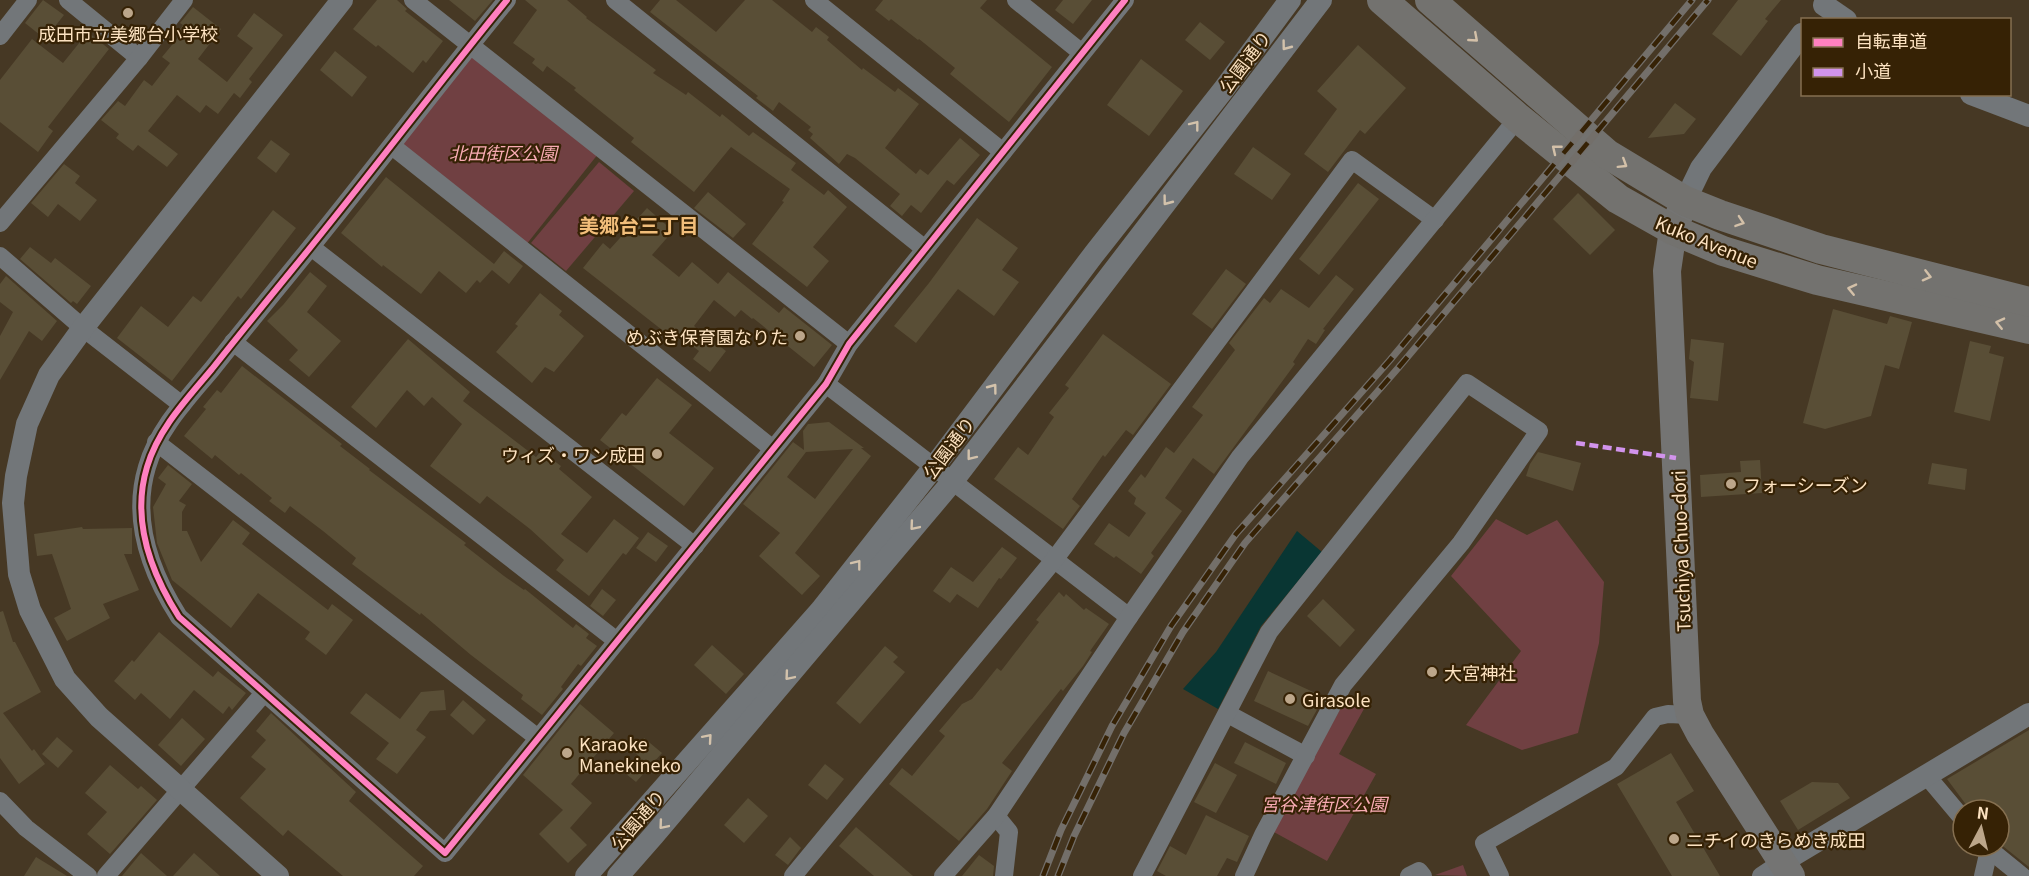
<svg xmlns="http://www.w3.org/2000/svg" width="2029" height="876" viewBox="0 0 2029 876" font-family="Georgia,'Noto Sans JP',serif">
  <rect width="100%" height="100%" fill="#463824"/>
  <g fill="#704042">
    <path d="M470 45 602 149 522 250 394 147Z"/>
    <path d="M599 162 634 191 566 271 531 243Z"/>
    <path d="M1496 519 1527 535 1557 520 1604 582 1599 643 1578 733 1522 750 1466 725 1521 651 1451 576Z"/>
    <path d="M1347 697 1365 707 1339 754 1376 774 1327 861 1272 831Z"/>
    <path d="M1463 865 1467 876 1435 875Z"/>
  </g>
  <path fill="#093633" d="M1297 531 1322 552 1261 626 1218 709 1183 689 1216 652Z"/>
  <g fill="#594e36" fill-rule="evenodd">
    <path d="M43 0 64 15 45 39 25 23Z"/>
    <path d="M377 0H397L407 9 405 11 443 41 426 63 423 60 413 73 378 45 376 47 353 29Z"/>
    <path d="M449 0H493L475 21Z"/>
    <path d="M525 0H567L587 17 586 18 656 70 653 73 686 95 688 92 720 117 722 114 749 136 753 132 796 163 791 170 824 195 828 190 847 207 813 247 829 261 807 287 752 244 784 202 782 201 790 189 731 147 694 192 631 142 634 138 574 90 576 88 547 66 543 72 532 63 535 59 513 43 537 10Z"/>
    <path d="M660 0H676L716 32 745 0H772L812 32 816 27 829 37 827 40 862 70 863 68 895 92 898 88 919 104 885 148 916 174 920 169 928 175 960 138 980 155 954 185 947 180 921 213 911 205 902 216 890 206 900 194 855 158 847 154 839 164 810 138 813 134 808 130 811 127 779 102 773 111 756 98 758 96 650 12Z"/>
    <path d="M883 0H987L980 8 1052 67 1009 122 950 74 955 68 919 39 918 40 891 19 889 21 875 10Z"/>
    <path d="M1063 0H1092L1073 24 1055 10Z"/>
    <path d="M1738 0H1781L1765 19 1768 21 1741 56 1712 34Z"/>
    <path d="M193 7 221 29 198 59 227 82 253 48 237 36 254 13 283 35 249 79 252 82 240 98 234 93 218 114 206 105 200 113 177 95 148 131 178 154 167 167 138 145 133 151 116 138 119 134 101 120 118 101 125 106 144 80 152 86 170 63 162 57 181 34 178 32 183 25 180 23Z"/>
    <path d="M1200 22 1225 42 1210 60 1185 40Z"/>
    <path d="M88 32 109 49 48 127 53 131 38 152 0 122V80L32 39 63 63Z"/>
    <path d="M1358 45 1406 88 1365 134 1360 130 1328 172 1304 154 1337 109 1317 91Z"/>
    <path d="M335 51 367 77 352 97 320 70Z"/>
    <path d="M1141 59 1183 91 1149 136 1107 105Z"/>
    <path d="M1675 103 1696 119 1684 134 1648 138Z"/>
    <path d="M271 140 290 154 276 173 257 158Z"/>
    <path d="M1253 147 1291 174 1272 200 1234 174Z"/>
    <path d="M64 164 80 176 75 183 97 200 80 221 58 204 48 217 31 203Z"/>
    <path d="M386 177 494 264 504 251 523 266 509 284 492 270 480 283 477 280 466 293 439 271 421 294 383 265 382 267 341 233Z"/>
    <path d="M1358 183 1379 199 1319 275 1299 259Z"/>
    <path d="M708 192 746 224 733 238 694 208Z"/>
    <path d="M1578 193 1615 230 1590 255 1553 219Z"/>
    <path d="M647 208 673 231 652 255 679 277 692 262 718 284 728 272 779 313 784 307 832 345 814 367 753 318 752 319 741 310 735 317 714 300 694 326 726 351 710 372 693 359 699 351 675 333 671 337 583 268 603 243 610 249Z"/>
    <path d="M273 210 296 228 241 299 238 296 172 381 117 338 141 306 168 327 193 296 201 302Z"/>
    <path d="M977 218 1018 248 1002 270 1019 282 994 316 958 289 916 343 894 326 929 283Z"/>
    <path d="M30 247 51 263 55 258 91 286 77 304 73 301 71 303 20 259Z"/>
    <path d="M1226 269 1246 284 1212 329 1192 314Z"/>
    <path d="M310 272 327 286 307 312 341 341 309 377 289 360 298 350 267 321 283 305Z"/>
    <path d="M1336 275 1354 289 1323 329 1325 330 1316 344 1308 339 1293 362 1295 364 1214 474 1193 458 1165 498 1182 511 1151 553 1154 556 1141 574 1116 556 1114 558 1094 544 1109 523 1129 537 1146 513 1134 504 1136 498 1128 491 1141 474 1145 478 1166 447 1174 453 1203 415 1192 407 1235 350 1229 343 1264 298 1270 303 1281 289 1309 308Z"/>
    <path d="M6 276 57 321 42 341 29 331 0 380V336L13 312 0 302V284Z"/>
    <path d="M540 293 562 311 559 315 584 336 554 372 545 367 532 383 496 352 518 326 515 324Z"/>
    <path d="M1833 309 1887 324 1890 316 1912 322 1899 369 1885 365 1871 416 1825 429 1803 423Z"/>
    <path d="M1103 334 1171 384 1133 435 1126 430 1105 457 1103 455 1072 499 1080 506 1063 529 994 479 1018 447 1028 455 1054 417 1049 413 1069 388 1065 385Z"/>
    <path d="M408 339 470 392 463 401 536 457 541 451 561 466 559 469 592 497 561 534 587 553 614 519 639 538 626 555 623 553 589 596 556 570 564 560 530 529 487 496 480 504 430 466 462 424 432 397 424 406 407 390 376 428 351 407Z"/>
    <path d="M1691 339 1724 343 1718 401 1690 398 1694 362 1689 359Z"/>
    <path d="M1970 341 1991 346 1989 353 2004 357 1990 421 1954 412Z"/>
    <path d="M242 366 342 444 340 446 370 469 369 470 466 543 464 545 504 576 524 590 525 589 573 628 576 624 589 634 586 638 597 646 581 666 578 664 561 687 563 689 542 715 521 699 523 695 471 655 421 613 420 615 352 564 356 558 323 531 290 506 285 513 269 501 272 498 241 473 239 475 215 455 212 459 184 436 206 409 203 407 217 390 221 393Z"/>
    <path d="M657 378 692 405 669 433 714 468 684 506 600 440 622 413 626 416Z"/>
    <path d="M829 422 864 448H861L871 456 795 553 820 576 802 595 759 556 780 533 743 504 793 442 804 450 803 431 808 424ZM853 449 815 499 787 477 806 452Z"/>
    <path d="M1538 452 1581 463 1573 491 1526 476 1530 464Z"/>
    <path d="M1760 460 1762 493 1701 497 1700 475 1741 472 1740 461Z"/>
    <path d="M1932 463 1967 469 1965 490 1928 484Z"/>
    <path d="M168 465 192 484 179 501 186 505 182 512V531H187L201 562 233 520 250 533 242 544 328 610 332 604 353 620 326 655 305 639 310 632 258 593 231 628 172 580 157 543 153 507 166 484 158 478Z"/>
    <path d="M82 527 83 529 132 528V554H124L139 590 103 604 110 618 67 641 54 618 71 609 52 554 37 556 34 534Z"/>
    <path d="M648 532 668 546 656 562 636 548Z"/>
    <path d="M1002 547 1017 558 1001 579 999 578 978 608 957 594 950 603 933 591 951 567 973 582Z"/>
    <path d="M602 589 616 600 603 616 590 606Z"/>
    <path d="M1059 592 1064 597 1066 594 1084 610 1086 608 1109 624 1090 651 1092 652 1083 666 1063 691 1061 689 1002 763 1012 771 987 809 959 841 889 784 902 768 912 776 945 736 939 731 962 704 972 699 997 668 1001 671 1039 622 1036 620Z"/>
    <path d="M1323 599 1355 630 1340 647 1307 616Z"/>
    <path d="M3 611 13 642H15L41 692 3 713 32 751 34 749 45 764 19 784 0 758V612Z"/>
    <path d="M159 632 213 677 218 671 246 693 232 710 229 706 223 714 194 690 170 719 141 693 135 700 114 681 132 660 134 662Z"/>
    <path d="M712 645 744 674 726 694 694 665Z"/>
    <path d="M885 646 898 657 893 662 905 672 860 724 836 703Z"/>
    <path d="M1268 671 1324 697 1308 726 1254 701Z"/>
    <path d="M444 690 446 710 430 711 416 730 426 737 397 774 376 759 389 743 350 713 366 693 400 719 421 692Z"/>
    <path d="M463 700 486 720 473 735 450 715Z"/>
    <path d="M580 704 614 733 571 784 592 803 570 828 587 845 568 863 539 834 563 810 523 775Z"/>
    <path d="M271 713 356 792 349 801 423 866 414 876H343L288 830 283 836 240 798 266 769 251 757 266 740 256 731Z"/>
    <path d="M182 718 205 739 181 766 158 745Z"/>
    <path d="M2029 730V867L1999 843V810H1970L1947 779Z"/>
    <path d="M57 737 73 751 58 768 42 754Z"/>
    <path d="M644 738 662 753 636 782 625 773 640 757 633 751Z"/>
    <path d="M1245 742 1286 763 1276 784 1234 763Z"/>
    <path d="M1671 753 1694 791 1676 802 1720 876H1672L1617 784Z"/>
    <path d="M1215 763 1237 775 1216 813 1194 802Z"/>
    <path d="M825 764 844 779 827 800 808 785Z"/>
    <path d="M110 765 138 789 141 786 157 800 110 854 87 834 107 812 85 793Z"/>
    <path d="M1812 782 1838 783 1850 798 1798 830 1780 801Z"/>
    <path d="M748 798 768 816 744 843 724 825Z"/>
    <path d="M1206 815 1249 836 1237 862 1227 858 1217 876H1166L1157 871 1170 846 1186 855Z"/>
    <path d="M856 827 913 876H874L839 846Z"/>
    <path d="M790 837 801 848 788 865 775 855Z"/>
    <path d="M141 853 167 876H122Z"/>
    <path d="M194 853 220 876H173Z"/>
    <path d="M979 855 994 866 993 876H962Z"/>
    <path d="M36 857 67 876H24Z"/>
  </g>
  <g fill="none" stroke-linecap="round" stroke-linejoin="round">
    <g stroke="#727679" stroke-width="18">
      <path d="M68 0 139 58"/>
      <path d="M413 0 849 344"/>
      <path d="M507 0C434 89 365 181 292 270 265 303 238 336 212 369 187 399 158 429 147 467 131 520 151 573 179 617L445 853 826 384 849 344 1125 0"/>
      <path d="M615 0 925 249"/>
      <path d="M814 0 1003 152"/>
      <path d="M1016 0 1082 53"/>
      <path d="M0 36 28 0"/>
      <path d="M392 146 773 449"/>
      <path d="M0 223 139 58 184 0"/>
      <path d="M311 247 695 546"/>
      <path d="M0 256 83 328 182 405"/>
      <path d="M233 342 617 641"/>
      <path d="M826 384 1129 617"/>
      <path d="M156 442 538 738"/>
      <path d="M1228 714 1306 756"/>
      <path d="M1926 775 1963 819"/>
      <path d="M0 801 26 828 88 876"/>
      <path d="M996 816 1009 832 1004 876"/>
      <path d="M1985 846 2022 876"/>
      <path d="M106 876 264 693"/>
      <path d="M793 876 1054 560 1352 160 1435 220"/>
      <path d="M943 876 996 816 1129 617 1240 457 1518 118"/>
      <path d="M1142 876 1269 632 1467 383 1539 431 1461 543 1343 685 1263 835 1244 876"/>
      <path d="M1409 876 1419 871 1423 876"/>
      <path d="M1500 876 1484 843 1616 767 1655 717 1668 714 1690 715"/>
      <path d="M1761 876 1782 862"/>
      <path d="M1983 876 1989 850"/>
    </g>
    <g stroke="#727679" stroke-width="22">
      <path d="M1824 5 1846 20"/>
      <path d="M1971 94 2029 116"/>
      <path d="M1685 201 1701 168 1802 34"/>
      <path d="M1782 862 2029 714"/>
      <path d="M278 876 99 717 65 679 30 610 19 574 13 503 16 476 27 424 49 375 83 328 342 0"/>
      <path d="M586 876 821 610 933 468 1094 254 1224 89 1290 0"/>
      <path d="M618 876 654 835 952 482 1321 0"/>
    </g>
    <path stroke="#747473" stroke-width="28" d="M1682 208 1673 230 1667 271 1687 701 1690 715 1700 734 1791 876"/>
    <g stroke="#73726f" stroke-width="30">
      <path d="M1382 0 1518 118 1618 199 1673 230 1723 251 1817 280 2029 329"/>
      <path d="M1430 0 1607 154 1685 201 1720 215 1821 249 2029 302"/>
    </g>
    <g stroke="#736f6a" stroke-width="7">
      <g id="rail">
        <path d="M1043 876 1061 830 1112 726 1171 626 1236 534 1390 360 1692 0"/>
        <path d="M1058 876 1074 836 1124 733 1183 632 1245 543 1399 367 1708 0"/>
      </g>
    </g>
    <use href="#rail" stroke="#362205" stroke-width="4.5" stroke-dasharray="14" stroke-linecap="butt"/>
    <path stroke="#d193ec" stroke-width="4.5" stroke-dasharray="9 4.5" stroke-linecap="butt" d="M1576 443 1676 458"/>
    <g stroke="#362205" stroke-width="10">
      <path id="cycleway" d="M507 0C434 89 365 181 292 270 265 303 238 336 212 369 187 399 158 429 147 467 131 520 151 573 179 617L445 853 826 384 849 344 1125 0"/>
    </g>
    <use href="#cycleway" stroke="#ff80c0" stroke-width="6"/>
  </g>
  <defs><path id="oneway-chevron" d="M-2-3.5L2.5 0L-2 3.5" fill="none" stroke-width="1.6" stroke-linecap="round" stroke-linejoin="round" transform="scale(1.5)"/></defs>
  <g stroke="#d3c0a8">
    <use href="#oneway-chevron" transform="translate(1474 38) rotate(41)"/>
    <use href="#oneway-chevron" transform="translate(1556 149) rotate(-141)"/>
    <use href="#oneway-chevron" transform="translate(1623 164) rotate(32)"/>
    <use href="#oneway-chevron" transform="translate(1740 222) rotate(19)"/>
    <use href="#oneway-chevron" transform="translate(1927 276) rotate(14)"/>
    <use href="#oneway-chevron" transform="translate(1852 289) rotate(-167)"/>
    <use href="#oneway-chevron" transform="translate(2000 323) rotate(-167)"/>
  </g>
  <g stroke="#d3c2ab">
    <use href="#oneway-chevron" transform="translate(1286 46) rotate(127)"/>
    <use href="#oneway-chevron" transform="translate(1195 125) rotate(-52)"/>
    <use href="#oneway-chevron" transform="translate(1167 201) rotate(127)"/>
    <use href="#oneway-chevron" transform="translate(993 388) rotate(-53)"/>
    <use href="#oneway-chevron" transform="translate(971 456) rotate(128)"/>
    <use href="#oneway-chevron" transform="translate(914 526) rotate(130)"/>
    <use href="#oneway-chevron" transform="translate(857 564) rotate(-52)"/>
    <use href="#oneway-chevron" transform="translate(789 676) rotate(130)"/>
    <use href="#oneway-chevron" transform="translate(708 738) rotate(-49)"/>
    <use href="#oneway-chevron" transform="translate(663 825) rotate(130)"/>
  </g>
  <g fill="#bca68a" stroke="#362205" stroke-width="2">
    <circle cx="128" cy="13" r="6"/>
    <circle cx="800" cy="336" r="6"/>
    <circle cx="657" cy="454" r="6"/>
    <circle cx="1731" cy="484" r="6"/>
    <circle cx="1432" cy="672" r="6"/>
    <circle cx="1290" cy="699" r="6"/>
    <circle cx="567" cy="753" r="6"/>
    <circle cx="1674" cy="839" r="6"/>
  </g>
  <g text-anchor="middle" dominant-baseline="central" stroke-width="4.5" stroke-linejoin="round" paint-order="stroke">
    <g font-size="18" fill="#fce2c1" stroke="#362205" text-anchor="start">
      <text x="128" y="33" text-anchor="middle">成田市立美郷台小学校</text>
      <text x="788" y="336" text-anchor="end">めぶき保育園なりた</text>
      <text x="645" y="454" text-anchor="end">ウィズ・ワン成田</text>
      <text x="1743" y="484">フォーシーズン</text>
      <text x="1444" y="672">大宮神社</text>
      <text x="1302" y="699">Girasole</text>
      <text x="579" y="743">Karaoke<tspan x="579" dy="21">Manekineko</tspan></text>
      <text x="1686" y="839">ニチイのきらめき成田</text>
    </g>
    <g font-size="18" fill="#fce2c1" stroke="#362205">
      <text transform="translate(1244 61) rotate(-53)">公園通り</text>
      <text transform="translate(1707 241) rotate(22)">Kuko Avenue</text>
      <text transform="translate(948 447) rotate(-53)">公園通り</text>
      <text transform="translate(1680 551) rotate(-92)">Tsuchiya Chuo-dori</text>
      <text transform="translate(637 819) rotate(-49)">公園通り</text>
    </g>
    <g font-size="18" font-style="italic" fill="#f9acb4" stroke="#362205">
      <text x="503" y="152">北田街区公園</text>
      <text x="1324" y="803">宮谷津街区公園</text>
    </g>
    <g font-size="20" font-weight="bold" fill="#f2be7a" stroke="#362205">
      <text x="639" y="224">美郷台三丁目</text>
    </g>
  </g>
  <rect x="1801" y="18" width="210" height="78" fill="#362205" stroke="#856f50" stroke-width="1.5"/>
  <rect x="1813" y="38" width="30" height="9" fill="#ff80c0" stroke="#856f50" stroke-width="1.5"/>
  <text x="1855" y="48" font-size="18" fill="#fce2c1">自転車道</text>
  <rect x="1813" y="68" width="30" height="9" fill="#d193ec" stroke="#856f50" stroke-width="1.5"/>
  <text x="1855" y="78" font-size="18" fill="#fce2c1">小道</text>
  <g transform="translate(1981 828) rotate(7)"><circle r="28" fill="#362205" stroke="#856f50" stroke-width="1.5"/>
  <path d="M0-4.5L10 22L0 15L-10 22Z" fill="#bca68a"/>
  <text y="-9" font-size="16" font-weight="bold" text-anchor="middle" fill="#fce2c1">N</text>
  </g>
</svg>
